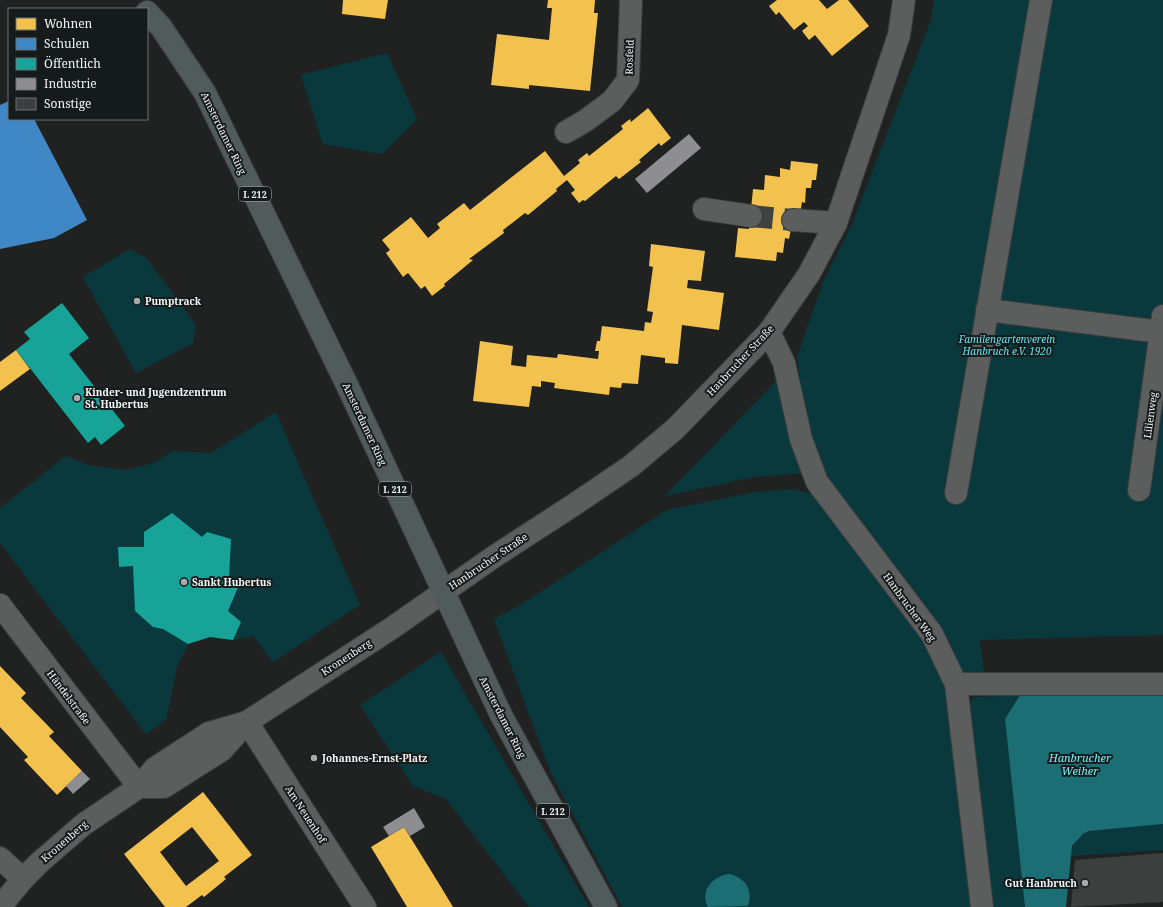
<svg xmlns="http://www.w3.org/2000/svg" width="1163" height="907" viewBox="0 0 1163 907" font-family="'Noto Serif',serif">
  <rect width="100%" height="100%" fill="#202222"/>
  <g fill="#0a393d">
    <path d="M934 0H1163V635L980 640 985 682H961L821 478 808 438 797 357 823 282 852 224 931 20Z"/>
    <path d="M387 53 417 119 382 154 323 144 301 75Z"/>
    <path d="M130 249 146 258 196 325 193 343 136 373 83 277Z"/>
    <path d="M778 379 804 473 754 477 665 496Z"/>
    <path d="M276 412 360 605 273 662 253 636 233 640 210 637 188 644 177 667 166 720 146 734 0 543V508L66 456 88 465 125 470 154 463 172 451 211 453Z"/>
    <path d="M793 489 813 494 923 638 950 688 978 907H622L550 771 494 619 520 605 667 510 755 492Z"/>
    <path d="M441 652 589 907H529L446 799 413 786 360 705Z"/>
    <path d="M1163 690V695H1020L1005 719 1025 907H986L965 709 975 697Z"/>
    <path d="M1163 824V850L1071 856C1072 843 1078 836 1089 831Z"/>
  </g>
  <g fill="#1b6e74">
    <path d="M1020 695H1163V824L1089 831 1083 834 1072 846 1066 907H1025L1005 719Z"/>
    <path d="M729 874C746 878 753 890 748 906L708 907C699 891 713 876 729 874Z"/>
  </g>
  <g fill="#f2c14e" fill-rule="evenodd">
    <path d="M343 0H388L385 19 342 14Z"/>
    <path d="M548 0H595L594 13H598L590 91 529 85V89L491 85 497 34 549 40 552 8H547Z"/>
    <path d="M777 0H819L827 9 839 0H848L869 26 832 56 815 35 809 40 802 31 808 26 804 22 794 30 779 12 776 15 769 6Z"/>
    <path d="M648 108 671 138 661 146 659 143 639 160 641 162 623 176 619 179 616 176 585 201 583 200 579 203 571 193 575 190 567 180 556 189 557 191 528 215 525 213 503 230 504 233 469 259 473 260 444 284 445 286 432 296 425 286 421 289 408 273 403 277 386 253 390 250 382 240 411 217 428 238 440 228 437 224 464 203 470 210 545 151 564 176 580 163 578 160 587 153 589 156 623 129 621 126 630 119 631 122Z"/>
    <path d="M791 161 818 164 816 180H812L811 188H806L805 203 802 202 800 214 791 229 789 239 785 238 783 253 777 252 776 261 735 257 738 228 749 229 753 189 764 190 765 175 780 177V168L790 170Z"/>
    <path d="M651 244 705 251 701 281 688 280 687 288 724 293 719 330 682 325 678 364 665 363V358L641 355 638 384 622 383 621 388 610 387 609 395 554 388 555 383 541 381V387L532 386 529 407 473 401 480 341 513 346 511 365 526 367 527 355 557 358 558 354 598 359 599 351H595L597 341H600L602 326 644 331 645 322 651 323 653 312 647 311 653 267 649 266Z"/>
    <path d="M16 350 30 369 0 391V362Z"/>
    <path d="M0 666 26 693 21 698 54 732 49 736 82 771 57 795 24 760 28 757 0 727Z"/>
    <path d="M203 792 252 855 224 877 226 879 204 897 202 895 186 907H165L124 854ZM192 827 219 861 186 886 160 852Z"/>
    <path d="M404 827 441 887 453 907H407L371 847Z"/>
  </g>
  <path fill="#3f88c5" d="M9 101V119H34L87 220 54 238 0 249V105Z"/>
  <g fill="#17a398">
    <path d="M62 303 89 338 69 354 125 426 101 445 95 437 88 443 16 350 30 339 24 332Z"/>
    <path d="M172 513 202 537 207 532 231 539 229 578 239 585 228 611 241 622 233 640 210 637 188 644 163 629 153 627 135 611 133 566 119 567 118 547H144V532Z"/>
  </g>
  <g fill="#8d8d92">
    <path d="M689 134 701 148 647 193 635 179Z"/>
    <path d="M82 771 90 779 73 794 66 786Z"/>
    <path d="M414 808 425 827 410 836 404 827 389 836 383 827Z"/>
  </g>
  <path fill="#3d3e3e" d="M1163 853V902L1071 907 1075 860Z"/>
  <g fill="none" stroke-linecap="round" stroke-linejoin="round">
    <path stroke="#404242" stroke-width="22" stroke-dasharray="22 11" stroke-linecap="butt" d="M751 216 793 220"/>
    <g stroke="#3c3d3e" stroke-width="24">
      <g id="minor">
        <path d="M566 132 585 121 612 101 628 80 631 0"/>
        <path d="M704 209 751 216"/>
        <path d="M793 220 836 223"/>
        <path d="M987 310 1161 332"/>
        <path d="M769 332 784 363 801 439 817 482 932 634 956 684 982 907"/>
        <path d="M1139 490 1163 316"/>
        <path d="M956 493 1041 0"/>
        <path d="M0 605 139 787"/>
        <path d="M956 684H1163"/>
        <path d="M247 722 365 907"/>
        <path d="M139 787H164L222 750 247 722 389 630 495 556 575 504 631 466 675 429 769 332 809 274 836 223 899 35 904 0"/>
        <path d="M0 858 23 879"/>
        <path d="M0 907 23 879 40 862 84 824 139 787 155 768 209 733 247 722"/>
      </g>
    </g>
    <g stroke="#3c3d3e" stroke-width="24">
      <path id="major" d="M147 12 161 27 205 93 347 385 501 715 606 907"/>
    </g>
    <use href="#minor" stroke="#5c5d5d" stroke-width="22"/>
    <use href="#major" stroke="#525b5c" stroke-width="22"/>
  </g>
  <g fill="#a8abab" stroke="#151a1a" stroke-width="1.5">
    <circle cx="137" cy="301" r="4"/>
    <circle cx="77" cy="398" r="4"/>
    <circle cx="184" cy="582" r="4"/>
    <circle cx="314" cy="758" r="4"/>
    <circle cx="1085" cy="883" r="4"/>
  </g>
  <g text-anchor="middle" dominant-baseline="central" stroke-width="4" stroke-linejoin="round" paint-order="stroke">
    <g fill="#151a1a" stroke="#b0b3b3" stroke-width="1">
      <rect x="239" y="187" width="32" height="14" rx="3"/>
      <rect x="379" y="482" width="32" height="14" rx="3"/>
      <rect x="537" y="804" width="32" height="14" rx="3"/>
    </g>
    <g font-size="9" font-weight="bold" fill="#f2f5f5">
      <text x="255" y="194">L 212</text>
      <text x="395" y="489">L 212</text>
      <text x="553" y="811">L 212</text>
    </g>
    <g font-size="10" fill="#f2f5f5" stroke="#151a1a">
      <text transform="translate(629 57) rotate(-88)">Rosfeld</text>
      <text transform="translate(224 133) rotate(64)">Amsterdamer Ring</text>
      <text transform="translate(740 360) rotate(-47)">Hanbrucher Straße</text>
      <text transform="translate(1150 415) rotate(-82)">Lilienweg</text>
      <text transform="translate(365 424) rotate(65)">Amsterdamer Ring</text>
      <text transform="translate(488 561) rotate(-34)">Hanbrucher Straße</text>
      <text transform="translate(910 607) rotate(54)">Hanbrucher Weg</text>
      <text transform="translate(346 657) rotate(-33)">Kronenberg</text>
      <text transform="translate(69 697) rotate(53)">Händelstraße</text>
      <text transform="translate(503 717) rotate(63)">Amsterdamer Ring</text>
      <text transform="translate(306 814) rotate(57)">Am Neuenhof</text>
      <text transform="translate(64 841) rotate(-41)">Kronenberg</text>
    </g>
    <g font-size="10" font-weight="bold" fill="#f2f5f5" stroke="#151a1a" text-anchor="start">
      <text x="145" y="301">Pumptrack</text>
      <text x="85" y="392">Kinder- und Jugendzentrum<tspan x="85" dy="12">St. Hubertus</tspan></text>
      <text x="192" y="582">Sankt Hubertus</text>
      <text x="322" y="758">Johannes-Ernst-Platz</text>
      <text x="1077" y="883" text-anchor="end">Gut Hanbruch</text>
    </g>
    <g font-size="10" font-style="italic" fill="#66e1ec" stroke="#151a1a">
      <text x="1007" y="339">Familengartenverein<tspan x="1007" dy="12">Hanbruch e.V. 1920</tspan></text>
    </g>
    <g font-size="11" font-style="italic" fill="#77f1fc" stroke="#151a1a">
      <text x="1080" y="757">Hanbrucher<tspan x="1080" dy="13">Weiher</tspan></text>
    </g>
  </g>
  <rect x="8" y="8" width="140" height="112" fill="#151a1a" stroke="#6d7272"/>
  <rect x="16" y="18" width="20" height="12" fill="#f2c14e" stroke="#6d7272"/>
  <text x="44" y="28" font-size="12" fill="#f2f5f5">Wohnen</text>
  <rect x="16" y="38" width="20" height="12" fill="#3f88c5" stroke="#6d7272"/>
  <text x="44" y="48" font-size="12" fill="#f2f5f5">Schulen</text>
  <rect x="16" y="58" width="20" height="12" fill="#17a398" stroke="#6d7272"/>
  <text x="44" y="68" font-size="12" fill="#f2f5f5">Öffentlich</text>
  <rect x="16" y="78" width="20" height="12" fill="#8d8d92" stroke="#6d7272"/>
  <text x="44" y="88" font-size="12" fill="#f2f5f5">Industrie</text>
  <rect x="16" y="98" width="20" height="12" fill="#3d3e3e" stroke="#6d7272"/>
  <text x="44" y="108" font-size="12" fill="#f2f5f5">Sonstige</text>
</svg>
